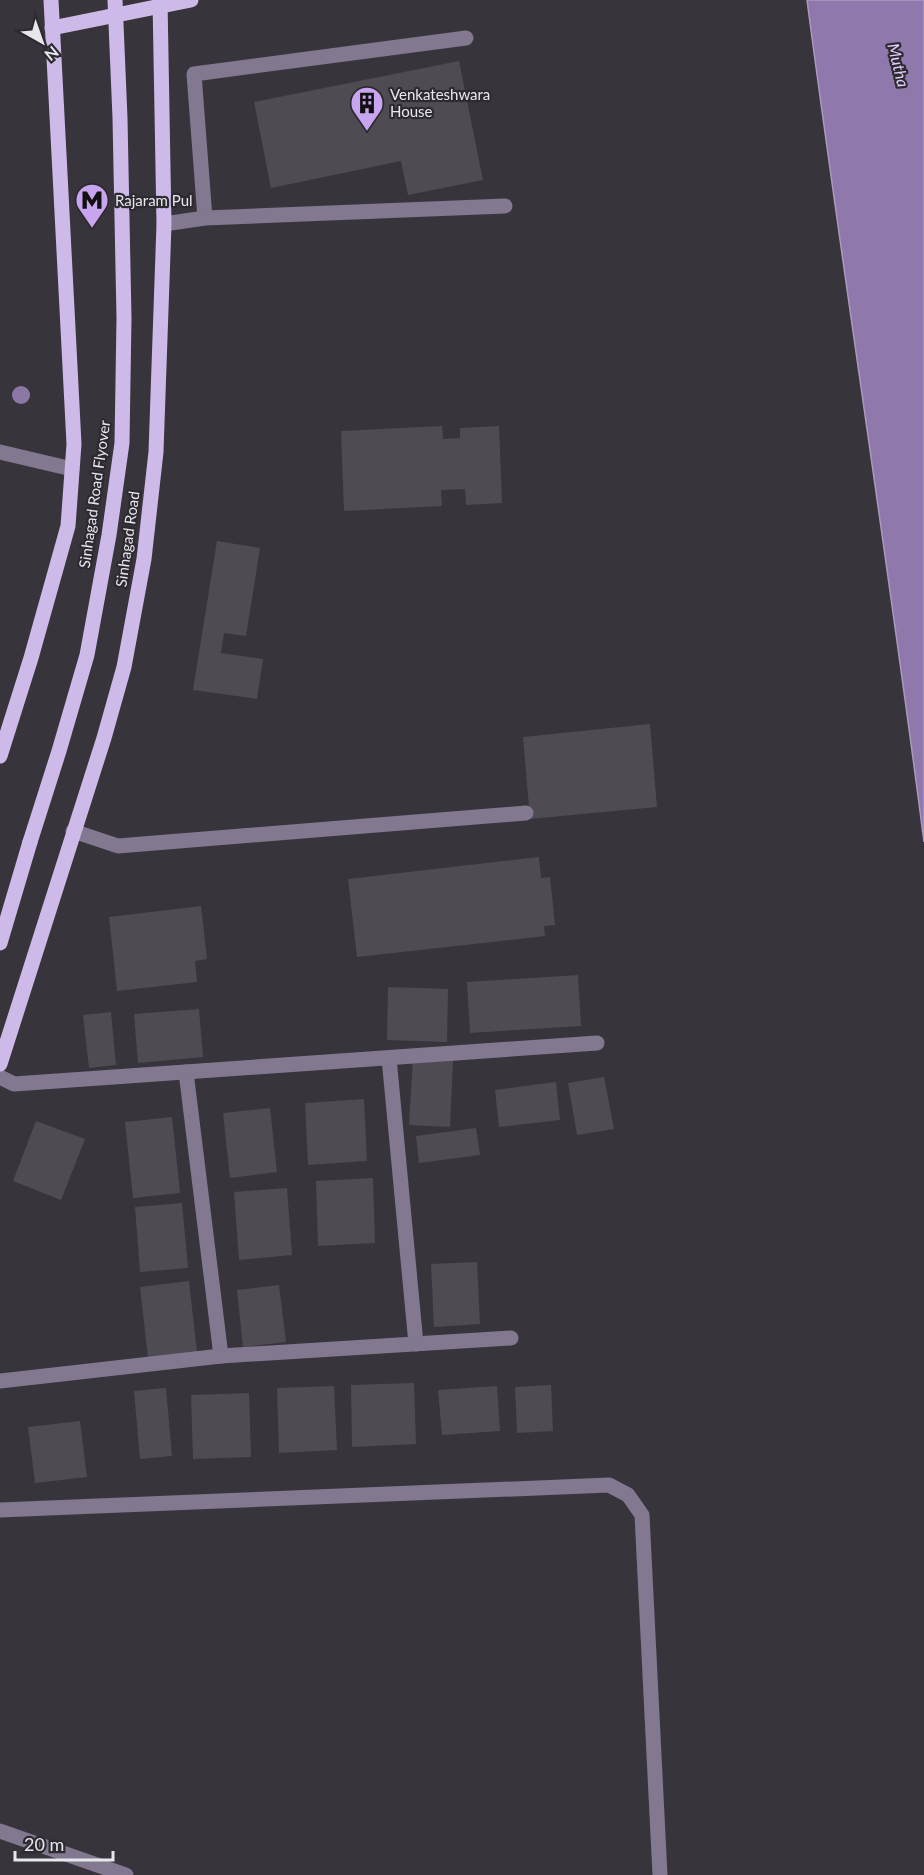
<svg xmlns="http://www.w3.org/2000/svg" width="924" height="1875" viewBox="0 0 924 1875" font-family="Lato,sans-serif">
  <rect width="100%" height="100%" fill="#37343c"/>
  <path fill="#8f78ab" stroke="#aa99be" stroke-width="1.5" d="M807 0H924V842C888 561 844 281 807 0Z"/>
  <g fill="#4e4b53">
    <path d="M459 61 483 180 408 195 401 161 271 188 254 102Z"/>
    <path d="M442 426 443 439 460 438V428L499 426 502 503 466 505 465 489 441 490 442 506 344 511 341 431Z"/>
    <path d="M217 541 260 548 246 636 224 633 221 653 263 659 257 699 193 690Z"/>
    <path d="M650 724 657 807 530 819 523 737Z"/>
    <path d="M539 857 541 878 550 877 555 925 544 926 545 936 357 957 348 879Z"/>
    <path d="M201 906 207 959 195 961 197 982 117 991 109 917Z"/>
    <path d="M578 975 581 1026 470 1033 467 982Z"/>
    <path d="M388 987 448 989 447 1042 387 1040Z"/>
    <path d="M199 1009 203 1057 138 1063 134 1014Z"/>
    <path d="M111 1012 116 1065 89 1068 83 1015Z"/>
    <path d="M413 1058 453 1060 450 1127 409 1125Z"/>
    <path d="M604 1077 614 1129 577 1135 568 1083Z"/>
    <path d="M556 1082 560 1120 499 1127 495 1090Z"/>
    <path d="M364 1099 367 1161 308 1165 305 1103Z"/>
    <path d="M270 1108 277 1172 230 1178 223 1113Z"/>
    <path d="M172 1117 180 1193 133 1198 125 1122Z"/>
    <path d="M36 1121 85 1139 61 1200 13 1181Z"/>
    <path d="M476 1128 480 1155 419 1163 416 1136Z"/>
    <path d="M373 1178 375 1243 318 1246 316 1181Z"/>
    <path d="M287 1188 292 1255 239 1260 234 1192Z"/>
    <path d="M182 1203 188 1268 140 1272 135 1207Z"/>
    <path d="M477 1262 480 1324 434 1327 431 1264Z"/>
    <path d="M189 1281 197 1352 148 1358 140 1287Z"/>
    <path d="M279 1285 286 1342 243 1347 237 1290Z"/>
    <path d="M414 1383 416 1444 352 1447 351 1385Z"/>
    <path d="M551 1385 553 1431 517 1433 515 1387Z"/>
    <path d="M334 1386 337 1450 279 1453 277 1388Z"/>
    <path d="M497 1386 500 1431 442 1435 438 1390Z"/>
    <path d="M166 1388 172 1456 140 1459 134 1391Z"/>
    <path d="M249 1393 251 1457 193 1459 191 1395Z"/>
    <path d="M80 1421 87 1477 35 1483 28 1427Z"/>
  </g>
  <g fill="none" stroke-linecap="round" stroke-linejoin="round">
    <g stroke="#82788f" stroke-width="15">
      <path d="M205 218 194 74 466 38"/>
      <path d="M164 224 205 218 505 206"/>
      <path d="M0 452 72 469"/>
      <path d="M73 831 118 846 526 813"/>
      <path d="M389 1058 416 1344"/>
      <path d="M186 1072 221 1356"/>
      <path d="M0 1077 14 1084 597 1043"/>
      <path d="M0 1381 221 1356 511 1338"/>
      <path d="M0 1510 609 1485 628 1495 642 1515 660 1875"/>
      <path d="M0 1831 126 1875"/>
    </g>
    <g stroke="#cebae8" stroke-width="15">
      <path d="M52 28 191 0"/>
      <path d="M0 756 31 658 68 526 74 444 51 0"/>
      <path d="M0 943 30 842"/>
      <path d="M0 1064 104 738 124 667 144 559 156 452 164 224 160 0"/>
    </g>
    <path stroke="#cebae8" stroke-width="15" d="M30 842 59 751 87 655 109 535 122 443 124 318 120 118 115 0"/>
  </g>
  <circle fill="#8c78a5" cx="21" cy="395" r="9"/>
  <defs>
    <g id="building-pin" transform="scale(1.725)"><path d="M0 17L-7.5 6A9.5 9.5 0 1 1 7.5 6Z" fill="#c7a6ef" stroke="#2d2a31"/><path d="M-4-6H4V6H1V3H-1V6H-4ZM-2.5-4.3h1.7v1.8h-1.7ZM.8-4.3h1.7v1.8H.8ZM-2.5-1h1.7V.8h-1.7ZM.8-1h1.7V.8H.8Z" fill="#111"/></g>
    <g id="metro-pin" transform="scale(1.725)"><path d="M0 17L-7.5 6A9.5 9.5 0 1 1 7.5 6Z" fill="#c7a6ef" stroke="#2d2a31"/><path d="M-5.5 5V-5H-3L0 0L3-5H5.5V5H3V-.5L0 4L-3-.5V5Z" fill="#111"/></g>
  </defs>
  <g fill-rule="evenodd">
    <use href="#building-pin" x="367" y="103"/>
    <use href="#metro-pin" x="92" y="200"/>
  </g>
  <g text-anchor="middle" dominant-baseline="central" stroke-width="4.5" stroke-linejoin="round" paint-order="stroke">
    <g font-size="15" fill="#e8e7eb" stroke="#2d2a31" text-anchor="start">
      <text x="390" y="94">Venkateshwara<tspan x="390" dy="17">House</tspan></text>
      <text x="115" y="200">Rajaram Pul</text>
    </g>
    <g font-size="15" fill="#e8e7eb" stroke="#2d2a31">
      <text transform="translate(94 494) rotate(-82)">Sinhagad Road Flyover</text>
      <text transform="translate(127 539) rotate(-82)">Sinhagad Road</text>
    </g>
    <g font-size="16" font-style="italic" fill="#e4d0fe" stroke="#2d2a31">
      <text transform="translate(899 65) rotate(76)">Mutha</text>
    </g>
  </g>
  <g transform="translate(42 42) rotate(140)" stroke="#2d2a31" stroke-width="4.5" paint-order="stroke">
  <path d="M0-4.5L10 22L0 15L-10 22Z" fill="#e8e7eb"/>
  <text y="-9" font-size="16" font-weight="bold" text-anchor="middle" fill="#e8e7eb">N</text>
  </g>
  <path d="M15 1851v9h98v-9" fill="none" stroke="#e8e7eb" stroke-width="3"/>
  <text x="24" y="1851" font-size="18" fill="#e8e7eb" stroke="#2d2a31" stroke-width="4.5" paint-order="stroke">20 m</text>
</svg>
